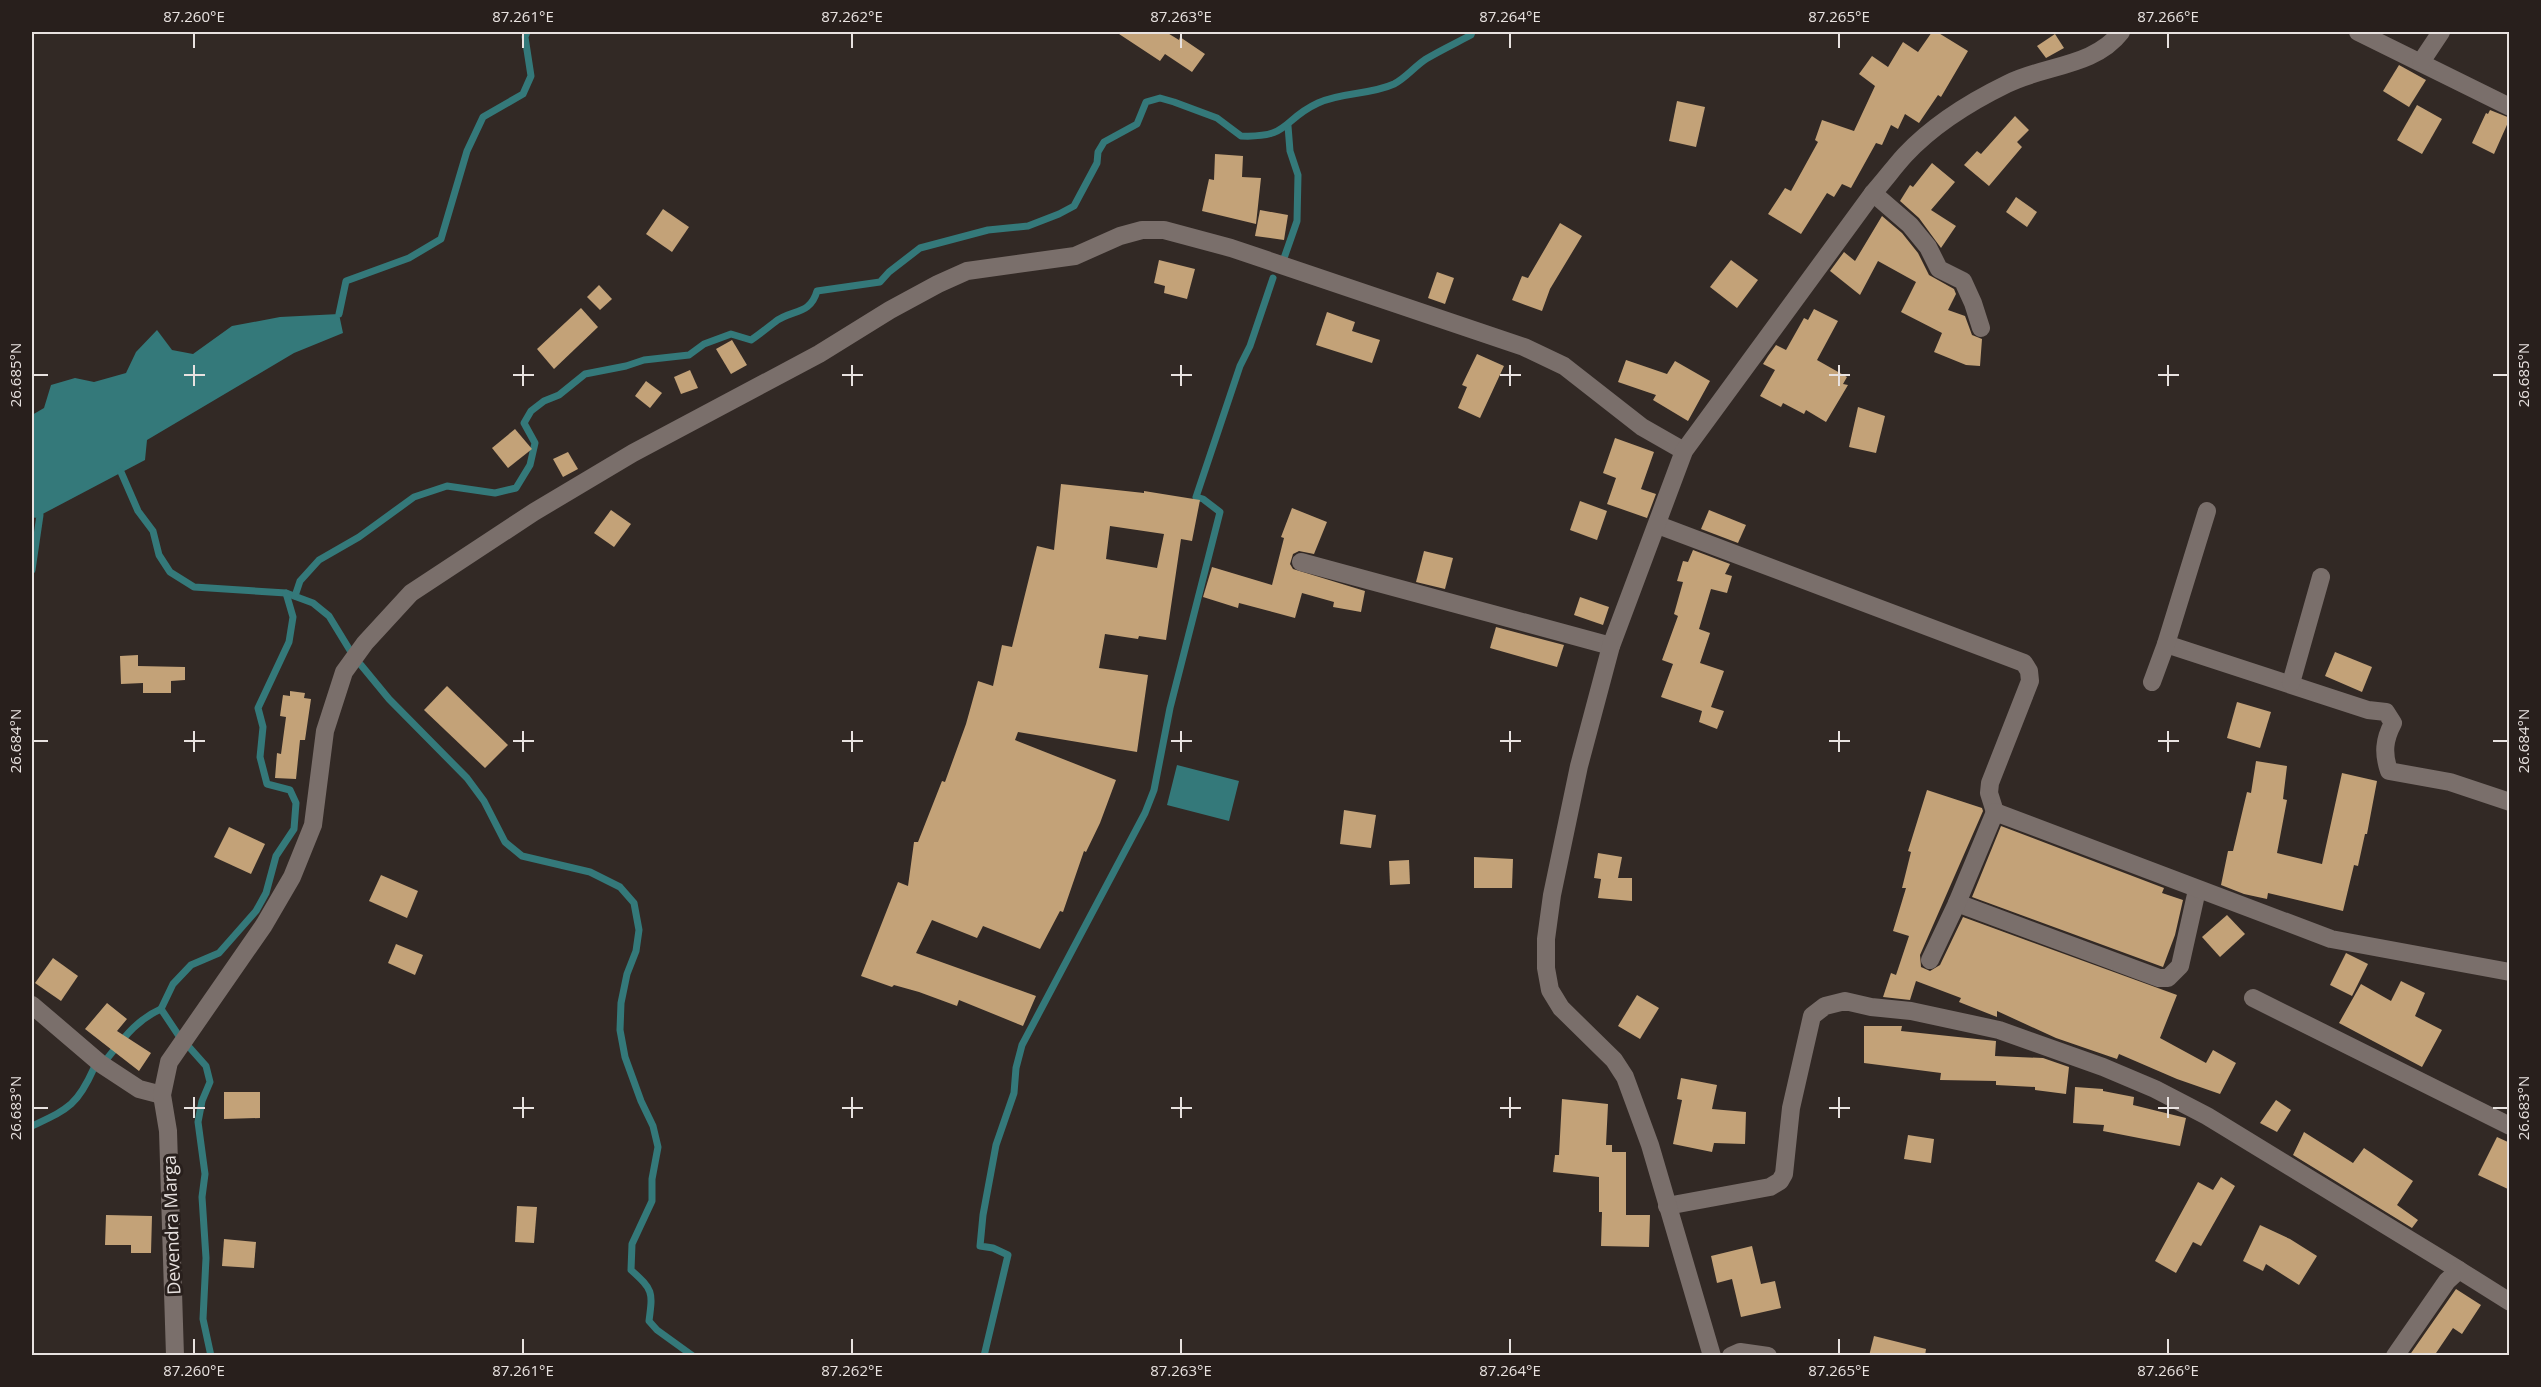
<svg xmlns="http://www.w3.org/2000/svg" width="2541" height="1387" viewBox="0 0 2541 1387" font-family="'Open Sans',sans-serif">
  <rect width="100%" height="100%" fill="#322925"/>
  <g fill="#34797a">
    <path d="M339 314 343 333 294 353 147 440 145 460 35 518 32 516V415L44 408 51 385 75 378 94 382 126 373 136 352 157 330 172 350 193 354 232 326 280 317Z"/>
    <path d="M1177 765 1239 781 1229 821 1167 805Z"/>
  </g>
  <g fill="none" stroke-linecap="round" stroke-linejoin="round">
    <g stroke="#34797a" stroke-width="7">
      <path d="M1283 261 1297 221 1298 175 1290 151 1288 126"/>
      <path d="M339 314 346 281 409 258 441 239 467 151 483 117 523 94 531 76 525 37 527 32"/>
      <path d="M121 472 138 511 153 531 159 555 170 572 194 587 286 593 313 603 329 616 351 652"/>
      <path d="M32 570 40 515"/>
      <path d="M295 596 300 581 319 560 359 537 414 497 447 486 495 493 516 488 530 465 535 443 524 423 531 411 544 401 559 395 585 374 626 366 644 360 689 355 704 344 731 334 751 340C760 334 767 328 775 322 791 309 810 316 817 291L880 282 889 272 920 248 988 230 1028 226 1059 214 1074 206 1097 163 1098 152 1104 142 1137 124 1146 102 1160 98 1174 102 1217 118 1241 136C1291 138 1281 120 1318 103 1341 92 1370 95 1394 84 1406 78 1415 66 1426 59 1441 50 1456 43 1471 35L1472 32"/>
      <path d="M361 665 389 699 467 778 484 801 505 842 522 856 590 872 620 887 634 903 639 930 636 951 627 974 621 1003 620 1030 625 1057 641 1101 653 1126 658 1147 652 1179V1201L632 1244 631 1270C653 1290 653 1291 649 1321L657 1330 693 1356"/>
      <path d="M161 1009 179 1036"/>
      <path d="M190 1048 206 1066 210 1082 202 1101 198 1122 205 1174 202 1197 206 1258 203 1319 211 1356"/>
      <path d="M106 1060C123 1039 136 1020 161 1009L173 984 191 965 219 953 256 911 266 893 276 856 294 829 296 803 290 790 267 784 260 757 263 727 258 708 289 642 293 617 286 593"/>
      <path d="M32 1126C68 1109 77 1106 94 1068"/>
      <path d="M984 1356 1008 1255 993 1248 980 1246 983 1215 996 1145 1014 1093 1016 1068 1022 1045 1145 813 1154 790 1170 708 1220 512 1203 499 1196 497 1240 366 1250 346 1273 278"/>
    </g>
  </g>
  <g fill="#c3a278" fill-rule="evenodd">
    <path d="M1116 32H1166L1179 40 1180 37 1205 54 1192 72 1165 54 1160 61Z"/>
    <path d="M1932 32H1937L1968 51 1941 97 1938 95 1919 123 1905 114 1898 129 1891 125 1882 145 1876 143 1851 188 1842 184 1834 197 1827 193 1801 234 1768 214 1785 188 1791 191 1818 142 1815 140 1822 120 1854 131 1875 86 1859 74 1872 56 1888 67 1903 42 1918 52Z"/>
    <path d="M2055 34 2064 48 2046 58 2037 46Z"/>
    <path d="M2399 65 2426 80 2409 107 2383 91Z"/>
    <path d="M1677 101 1705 107 1696 147 1669 141Z"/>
    <path d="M2417 105 2442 119 2422 154 2397 140Z"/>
    <path d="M2490 110 2510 118 2494 154 2472 143 2486 113 2488 114Z"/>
    <path d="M2015 116 2029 130 2017 142 2022 147 1989 186 1964 165 1977 151 1981 154Z"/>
    <path d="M1215 154 1243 156 1242 177 1261 178 1256 224 1202 211 1209 179 1214 180Z"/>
    <path d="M1932 163 1955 182 1931 210 1956 226 1941 248 1919 218 1900 201 1910 185 1913 187Z"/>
    <path d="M2016 197 2037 212 2027 227 2006 212Z"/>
    <path d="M663 209 689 227 672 252 646 234Z"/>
    <path d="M1260 210 1288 215 1284 240 1255 236Z"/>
    <path d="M1882 216 1902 233 1918 253 1929 275 1954 289 1956 294 1948 310 1965 316 1972 335 1982 339 1980 366 1966 365 1934 352 1942 333 1901 312 1916 282 1878 261 1860 295 1830 271 1844 252 1855 261Z"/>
    <path d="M1560 223 1582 236 1550 289 1542 311 1512 300 1522 276 1528 278Z"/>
    <path d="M1159 260 1195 269 1187 299 1164 293 1165 286 1154 283Z"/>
    <path d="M1731 260 1758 280 1737 308 1710 287Z"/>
    <path d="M1437 272 1454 278 1445 304 1428 298Z"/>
    <path d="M599 285 612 299 600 310 587 297Z"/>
    <path d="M581 308 598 327 554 369 537 349Z"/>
    <path d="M1814 309 1838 321 1817 360 1847 377 1843 384 1848 385 1826 422 1806 410 1804 414 1783 403 1781 407 1760 396 1775 370 1763 364 1768 356 1776 345 1786 350 1804 318 1808 320Z"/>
    <path d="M1327 312 1355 322 1352 331 1380 340 1372 363 1316 345Z"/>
    <path d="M732 340 747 365 731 374 716 349Z"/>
    <path d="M1477 354 1504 366 1480 418 1458 408 1467 387 1462 385Z"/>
    <path d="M1626 360 1667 374 1675 361 1710 381 1688 421 1653 400 1656 395 1618 382Z"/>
    <path d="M690 370 698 388 681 394 674 377Z"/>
    <path d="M646 381 662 393 650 408 635 396Z"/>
    <path d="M1858 407 1885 416 1876 453 1849 447Z"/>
    <path d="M515 429 532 449 508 468 492 448Z"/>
    <path d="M1615 438 1654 452 1641 489 1656 494 1647 518 1607 504 1616 478 1603 473Z"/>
    <path d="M568 452 578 469 563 477 553 459Z"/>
    <path d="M1061 484 1144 493V491L1200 500 1192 541 1181 539 1166 640 1139 636 1138 639 1105 634 1099 668 1148 675 1137 752 1018 732 1015 740 1116 780 1100 823 1086 852 1084 851 1063 912 1060 911 1040 949 983 926 977 938 932 920 916 953 1036 996 1023 1026 959 1000 957 1006 919 992 894 985 892 987 861 976 898 882 908 886 914 842H918L942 781 945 782 966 724 978 681 993 686 1002 645 1012 647 1037 546 1054 550ZM1110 526 1164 534 1157 568 1106 559Z"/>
    <path d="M1580 501 1607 511 1597 540 1570 530Z"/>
    <path d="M1292 508 1327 522 1314 554 1299 551 1293 554 1290 564 1293 569 1365 591 1361 612 1333 607 1334 602 1302 593 1295 618 1239 603 1238 608 1203 597 1212 567 1272 585 1284 538 1281 537Z"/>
    <path d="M611 510 631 524 614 547 594 533Z"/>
    <path d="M1709 510 1746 525 1738 543 1701 529Z"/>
    <path d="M1693 550 1730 564 1725 574 1732 576 1727 593 1711 589 1699 629 1710 633 1700 663 1724 671 1711 707 1724 711 1717 729 1699 722 1702 711 1661 697 1673 664 1662 660 1678 616 1674 614 1683 582 1677 581 1683 561 1688 562Z"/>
    <path d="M1424 551 1453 558 1445 589 1416 582Z"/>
    <path d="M1580 597 1609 607 1603 625 1574 615Z"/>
    <path d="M1496 627 1564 645 1557 667 1490 648Z"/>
    <path d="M2335 652 2372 667 2362 692 2325 676Z"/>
    <path d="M138 655V666L185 667V680L171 681V693H143V683L121 684 120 656Z"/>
    <path d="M447 686 508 745 485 768 424 710Z"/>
    <path d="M290 691 305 693 304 698 311 699 305 740H300L296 779 275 778 277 753 281 754 286 717 280 716 283 695 290 696Z"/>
    <path d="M2237 702 2271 712 2260 748 2227 738Z"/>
    <path d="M2256 761 2287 766 2283 799 2287 800 2277 853 2322 864 2342 773 2377 781 2367 834H2365L2358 866 2354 865 2343 911 2268 893 2267 899 2244 894 2221 885 2228 851H2233L2247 792 2251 793Z"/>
    <path d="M1927 790 1982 808 1983 811 1920 955 1921 967 1930 971 1940 965 1963 917 2177 995 2160 1038 2206 1063 2213 1050 2236 1063 2220 1094 2177 1079 2119 1054 2117 1059 2056 1038 1997 1011V1017L1959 1002 1961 998 1916 981 1910 1000 1883 997 1891 973 1896 975 1909 936 1893 931 1906 888H1902L1911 852 1908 851Z"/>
    <path d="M1344 810 1376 815 1371 848 1340 844Z"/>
    <path d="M2001 826 2164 888 2162 893 2183 900 2175 935 2163 967 1972 897Z"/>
    <path d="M229 827 265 844 251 874 214 857Z"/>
    <path d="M1598 853 1622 857 1618 878H1632V901L1598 898 1601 879 1594 878Z"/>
    <path d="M1474 857 1513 859 1512 888H1474Z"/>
    <path d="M1409 860 1410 884 1390 885 1389 861Z"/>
    <path d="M381 875 418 891 407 918 369 901Z"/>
    <path d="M2227 915 2245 934 2220 957 2202 937Z"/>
    <path d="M396 944 423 955 415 975 388 963Z"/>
    <path d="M2346 953 2368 964 2352 996 2330 985Z"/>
    <path d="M53 958 78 976 61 1001 35 983Z"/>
    <path d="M2401 981 2425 993 2415 1016 2442 1030 2422 1067 2339 1023 2361 984 2391 1001Z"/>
    <path d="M1637 995 1659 1008 1640 1039 1618 1026Z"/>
    <path d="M107 1003 127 1019 117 1031 151 1053 139 1071 85 1029Z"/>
    <path d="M1864 1026H1902L1901 1031 1996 1041 1995 1056 2043 1058 2069 1067 2066 1094 2035 1090V1087L1996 1085V1081L1940 1080 1941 1073 1864 1063Z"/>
    <path d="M1681 1078 1717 1085 1712 1109 1746 1112 1745 1144 1714 1143 1712 1152 1673 1144 1682 1100 1677 1099Z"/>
    <path d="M2075 1087 2103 1089V1091L2134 1097 2133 1105 2186 1118 2180 1146 2103 1131 2104 1125 2073 1123Z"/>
    <path d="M224 1092H260V1118L224 1119Z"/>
    <path d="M1562 1099 1608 1104 1606 1145H1612V1152H1626V1215H1650L1649 1247 1601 1246 1602 1212H1599V1177L1553 1172 1555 1155H1559Z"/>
    <path d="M2276 1100 2291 1110 2277 1132 2260 1123Z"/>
    <path d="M2304 1132 2353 1163 2364 1148 2413 1181 2397 1205 2418 1220 2412 1228 2293 1155Z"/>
    <path d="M1908 1135 1934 1139 1931 1163 1904 1159Z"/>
    <path d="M2497 1137 2510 1143V1190L2478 1175Z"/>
    <path d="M2221 1177 2235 1186 2201 1246 2193 1242 2176 1273 2155 1261 2198 1182 2213 1190Z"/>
    <path d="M517 1206 537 1207 534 1243 515 1242Z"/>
    <path d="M106 1215 152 1216 151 1253H131V1245H105Z"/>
    <path d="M2260 1225 2290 1239 2317 1256 2299 1285 2266 1264 2263 1271 2243 1261Z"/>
    <path d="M224 1239 256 1242 254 1268 222 1266Z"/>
    <path d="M1752 1246 1761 1284 1775 1281 1781 1308 1741 1317 1732 1279 1717 1283 1711 1256Z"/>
    <path d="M2456 1289 2481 1305 2462 1334 2453 1328 2434 1356H2409Z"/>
    <path d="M1874 1336 1926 1349 1925 1356H1869Z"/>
  </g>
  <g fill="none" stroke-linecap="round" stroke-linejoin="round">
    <g stroke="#7a6f6b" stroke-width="18">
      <path d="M2358 32 2510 107"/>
      <path d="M2421 62 2441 32"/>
      <path d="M1873 193 1910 225 1928 247 1939 269 1963 281 1973 303 1981 328"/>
      <path d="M1658 525 2024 663 2029 671 2030 681 1990 783 1989 793 1995 812"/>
      <path d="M1301 562 1611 646"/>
      <path d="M2166 644 2368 710 2386 712 2393 723C2384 740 2383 753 2389 771L2450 782 2510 802"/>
      <path d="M2152 682 2166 644 2207 511"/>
      <path d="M2291 683 2321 577"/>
      <path d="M1957 903 2159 978H2168L2180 966 2197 890"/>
      <path d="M1930 960 1957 903 1995 812 2331 939 2510 972"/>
      <path d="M2253 998 2510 1126"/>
      <path d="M32 1005 101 1064 139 1089 162 1095"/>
      <path d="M1667 1206 1770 1187 1780 1181 1784 1174 1791 1108 1812 1016 1825 1006 1845 1001 1871 1007 1911 1011 1999 1030 2103 1067 2155 1089 2207 1116 2459 1270"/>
      <path d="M175 1356 168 1131 162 1095 169 1062 264 925 292 877 313 825 325 731 344 672 365 643 411 593 534 512 633 453 819 354 890 310 938 284 967 271 1075 256 1120 236 1142 230H1164L1231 248 1524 347 1564 366 1642 427 1684 451"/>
      <path d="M1712 1356 1650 1145 1625 1077 1614 1060 1561 1008 1550 990 1546 968V939L1552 895 1579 766 1611 646 1684 451 1873 193C1884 181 1894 167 1905 155 1933 125 1970 102 2007 84 2044 65 2094 67 2121 32"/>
      <path d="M1731 1356 1740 1352 1768 1356"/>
      <path d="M2395 1356 2447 1281 2459 1270 2510 1302"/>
    </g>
  </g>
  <path fill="none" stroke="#e8e2e0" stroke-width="2" d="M194 33V48M523 33V48M852 33V48M1181 33V48M1510 33V48M1839 33V48M2168 33V48M194 365V386M523 365V386M852 365V386M1181 365V386M1510 365V386M1839 365V386M2168 365V386M33 375H48M184 375H205M513 375H534M842 375H863M1171 375H1192M1500 375H1521M1829 375H1850M2158 375H2179M2493 375H2508M194 731V752M523 731V752M852 731V752M1181 731V752M1510 731V752M1839 731V752M2168 731V752M33 741H48M184 741H205M513 741H534M842 741H863M1171 741H1192M1500 741H1521M1829 741H1850M2158 741H2179M2493 741H2508M194 1097V1118M523 1097V1118M852 1097V1118M1181 1097V1118M1510 1097V1118M1839 1097V1118M2168 1097V1118M33 1108H48M184 1108H205M513 1108H534M842 1108H863M1171 1108H1192M1500 1108H1521M1829 1108H1850M2158 1108H2179M2493 1108H2508M194 1339V1354M523 1339V1354M852 1339V1354M1181 1339V1354M1510 1339V1354M1839 1339V1354M2168 1339V1354"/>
  <g text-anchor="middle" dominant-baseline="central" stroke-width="6" stroke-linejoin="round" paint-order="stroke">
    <g font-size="18" fill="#e8e2e0" stroke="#281f1c">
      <text transform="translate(171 1225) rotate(-92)">Devendra Marga</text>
    </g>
  </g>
  <rect width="2541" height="1387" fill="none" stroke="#281f1c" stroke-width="66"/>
  <rect x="33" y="33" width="2475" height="1321" fill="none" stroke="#e8e2e0" stroke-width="2"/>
  <g font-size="15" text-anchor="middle" fill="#e8e2e0">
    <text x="194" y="22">87.260°E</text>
    <text x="523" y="22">87.261°E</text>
    <text x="852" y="22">87.262°E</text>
    <text x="1181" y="22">87.263°E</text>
    <text x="1510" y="22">87.264°E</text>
    <text x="1839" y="22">87.265°E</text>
    <text x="2168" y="22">87.266°E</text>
    <text transform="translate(16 375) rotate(-90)" y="5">26.685°N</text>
    <text transform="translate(2524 375) rotate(-90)" y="5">26.685°N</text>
    <text transform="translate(16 741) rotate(-90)" y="5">26.684°N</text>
    <text transform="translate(2524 741) rotate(-90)" y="5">26.684°N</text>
    <text transform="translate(16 1108) rotate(-90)" y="5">26.683°N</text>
    <text transform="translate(2524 1108) rotate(-90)" y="5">26.683°N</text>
    <text x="194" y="1376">87.260°E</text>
    <text x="523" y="1376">87.261°E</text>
    <text x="852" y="1376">87.262°E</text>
    <text x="1181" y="1376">87.263°E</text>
    <text x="1510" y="1376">87.264°E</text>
    <text x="1839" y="1376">87.265°E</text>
    <text x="2168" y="1376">87.266°E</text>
  </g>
</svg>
